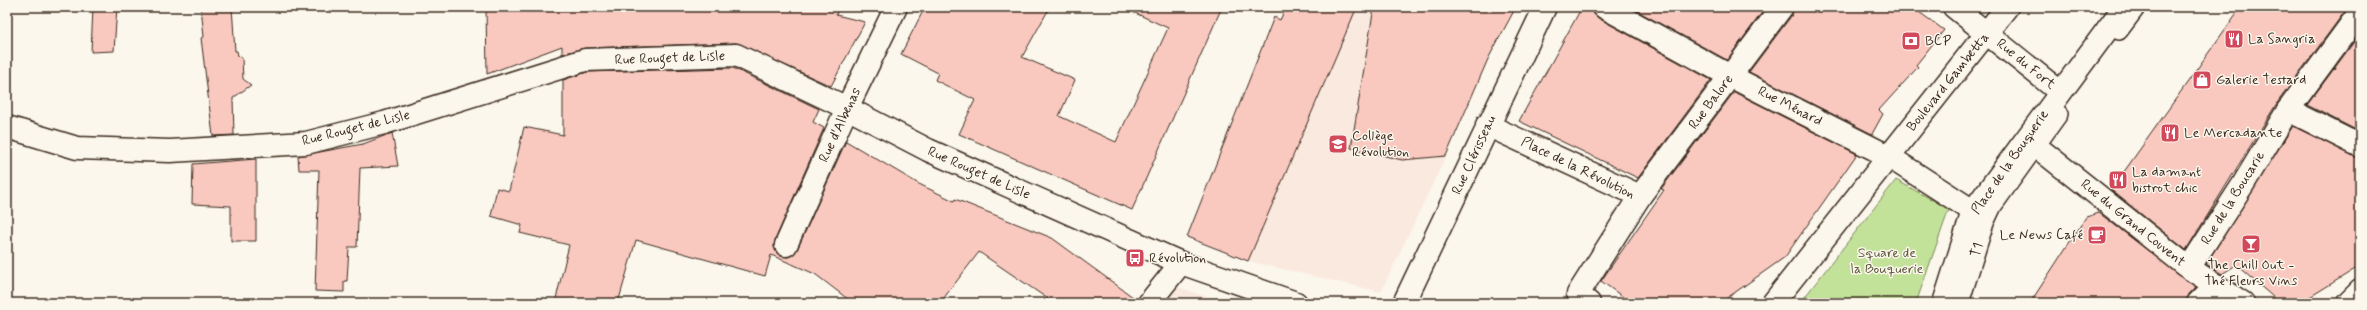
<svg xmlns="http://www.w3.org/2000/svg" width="2367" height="310" viewBox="0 0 2367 310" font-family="Mynerve,sans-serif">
  <rect width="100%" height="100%" fill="#fbf7ec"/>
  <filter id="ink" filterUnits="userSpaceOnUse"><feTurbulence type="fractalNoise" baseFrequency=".025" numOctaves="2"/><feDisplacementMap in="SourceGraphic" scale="8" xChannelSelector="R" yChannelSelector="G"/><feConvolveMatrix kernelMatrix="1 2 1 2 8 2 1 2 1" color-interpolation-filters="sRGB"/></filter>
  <g filter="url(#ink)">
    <g fill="#fae9df">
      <path d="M1286 7H1415L1436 27 1488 59 1446 156 1381 292 1248 261 1187 237 1230 128 1237 131 1245 112 1237 108 1274 17 1280 20Z"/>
      <path d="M1172 285 1205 296 1225 303H1157Z"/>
    </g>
    <path fill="#c2e29a" stroke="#7e865c" d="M1896 180 1949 209 1916 303H1800Z"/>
    <g fill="#f9c9c0" stroke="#3b2a1e">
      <path d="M93 7H117L114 51 91 52Z"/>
      <path d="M201 7H232L235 51H237L238 56 242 58 243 79 251 85 233 98 234 135 213 136 201 38 204 37Z"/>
      <path d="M486 7H838L836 15 865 22 831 86 736 43 585 48 562 54V46L487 74Z"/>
      <path d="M925 7H1050L1022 57 1075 80 1059 116 1116 142 1168 28 1122 7H1222L1132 210 959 134 975 100 935 80 938 73 901 54Z"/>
      <path d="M1286 7H1357L1248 261 1187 237 1274 17 1280 20Z"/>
      <path d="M1374 7H1516L1488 59 1446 156 1402 160 1351 148Z"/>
      <path d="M1582 7H1592L1593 13 1598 18 1711 80 1638 178 1519 121Z"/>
      <path d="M1630 7H1766L1727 60Z"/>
      <path d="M1794 7H1912L1944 30 1916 65 1918 67 1879 110 1883 114 1872 134 1749 72 1792 15Z"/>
      <path d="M2241 7H2348L2277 103 2186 250 2111 190Z"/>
      <path d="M2357 38 2360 39V132L2307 105Z"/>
      <path d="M733 68 819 109 813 122 824 128 775 240 774 247 781 256 788 257 797 250 846 141 919 184 954 201 955 199 1052 238 1137 300V303H1054L979 252 940 303H853L815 274 771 255 765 276 636 240 618 303H555L569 245 520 233 522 225 491 216 497 188 509 191 524 127 563 135V80L587 72Z"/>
      <path d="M1734 92 1857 154 1785 257 1720 303H1631L1601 281 1664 190 1661 189Z"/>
      <path d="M2293 126 2360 159V266L2300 303H2280L2236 265 2222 274 2206 264Z"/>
      <path d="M392 133 398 166 360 168 357 247H349L347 281H344V292L315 291 319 170H299L298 156 363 144Z"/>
      <path d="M256 159V241H231V206L192 204 193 164Z"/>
      <path d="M2099 213 2196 287 2189 294 2186 303H2030L2086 217Z"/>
    </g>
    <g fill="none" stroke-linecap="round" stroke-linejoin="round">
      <g stroke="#3b2a1e" stroke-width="20">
        <g id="service">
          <path d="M2119 31 2137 7"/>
          <path d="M1960 303 1985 223 1993 206 2059 114"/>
        </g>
      </g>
      <g stroke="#3b2a1e" stroke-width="25">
        <g id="pedestrian">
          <path d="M2288 110 2360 146"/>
          <path d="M2198 303 2216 285"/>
        </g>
      </g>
      <g stroke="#3b2a1e" stroke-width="25">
        <g id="minor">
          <path d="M1604 7 1730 76 1888 156 1973 211"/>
          <path d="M1954 7 2060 92"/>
          <path d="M1487 125 1640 196"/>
          <path d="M2027 139 2189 268 2243 303"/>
          <path d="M786 245 847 108 896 7"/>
          <path d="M2189 268 2242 186 2288 110 2360 12"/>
          <path d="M1149 303 1181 263"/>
          <path d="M1404 303 1545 7"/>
          <path d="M1589 303 1578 294 1640 196 1782 7"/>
          <path d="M1773 303 2007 7"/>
          <path d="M2348 303 2360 291"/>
        </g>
      </g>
      <g stroke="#3b2a1e" stroke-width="25">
        <g id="tertiary">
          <path d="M7 127 77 148 170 151 306 143 384 123 585 60 736 55 847 108 928 150 1181 263 1296 303"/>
          <path d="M1944 303 1973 211 2124 7"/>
        </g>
      </g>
      <use href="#service" stroke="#fbf7ec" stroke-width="17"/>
      <use href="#pedestrian" stroke="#fbf7ec" stroke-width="22"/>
      <use href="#minor" stroke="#fbf7ec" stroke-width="22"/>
      <use href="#tertiary" stroke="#fbf7ec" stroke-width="22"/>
    </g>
  </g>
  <defs>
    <g id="restaurant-square" transform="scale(1)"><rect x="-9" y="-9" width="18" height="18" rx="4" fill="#d1495b" stroke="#fbf7ec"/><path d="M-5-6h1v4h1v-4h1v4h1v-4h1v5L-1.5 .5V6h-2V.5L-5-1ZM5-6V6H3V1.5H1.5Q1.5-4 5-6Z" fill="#fff"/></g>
    <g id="bank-square" transform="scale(1)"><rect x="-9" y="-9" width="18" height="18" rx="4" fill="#d1495b" stroke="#fbf7ec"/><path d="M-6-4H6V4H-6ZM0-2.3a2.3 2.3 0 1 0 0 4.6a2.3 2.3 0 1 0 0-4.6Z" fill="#fff"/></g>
    <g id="shop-square" transform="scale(1)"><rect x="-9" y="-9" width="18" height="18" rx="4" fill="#d1495b" stroke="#fbf7ec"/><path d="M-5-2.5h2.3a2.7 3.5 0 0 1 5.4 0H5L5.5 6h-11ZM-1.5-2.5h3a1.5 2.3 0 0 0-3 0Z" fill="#fff"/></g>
    <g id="school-square" transform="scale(1)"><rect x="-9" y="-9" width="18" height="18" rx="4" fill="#d1495b" stroke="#fbf7ec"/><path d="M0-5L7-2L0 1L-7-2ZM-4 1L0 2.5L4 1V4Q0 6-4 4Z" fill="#fff"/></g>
    <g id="cafe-square" transform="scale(1)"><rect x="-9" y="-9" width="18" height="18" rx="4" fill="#d1495b" stroke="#fbf7ec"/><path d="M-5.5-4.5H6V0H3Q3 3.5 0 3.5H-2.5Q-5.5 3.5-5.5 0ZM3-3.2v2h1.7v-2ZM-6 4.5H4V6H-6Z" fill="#fff"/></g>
    <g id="bar-square" transform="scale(1)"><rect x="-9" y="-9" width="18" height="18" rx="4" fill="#d1495b" stroke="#fbf7ec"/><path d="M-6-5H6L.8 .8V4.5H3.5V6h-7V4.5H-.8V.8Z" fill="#fff"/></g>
    <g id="bus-square" transform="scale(1)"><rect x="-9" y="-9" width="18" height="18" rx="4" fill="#d1495b" stroke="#fbf7ec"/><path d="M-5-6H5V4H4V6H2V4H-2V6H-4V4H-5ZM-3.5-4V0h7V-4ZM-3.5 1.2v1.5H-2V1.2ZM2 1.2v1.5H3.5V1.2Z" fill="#fff"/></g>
  </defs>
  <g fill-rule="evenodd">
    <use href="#restaurant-square" x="2234" y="39"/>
    <use href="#bank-square" x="1911" y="41"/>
    <use href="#shop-square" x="2202" y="80"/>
    <use href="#restaurant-square" x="2170" y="133"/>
    <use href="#school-square" x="1338" y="144"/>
    <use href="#restaurant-square" x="2118" y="180"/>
    <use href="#cafe-square" x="2097" y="235"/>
    <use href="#bar-square" x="2251" y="244"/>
    <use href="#bus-square" x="1135" y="258"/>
  </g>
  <g text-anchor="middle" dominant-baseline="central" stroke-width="3" stroke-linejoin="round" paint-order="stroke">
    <g font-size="14" fill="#3b2a1e" stroke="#fbf7ec" text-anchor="start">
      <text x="2248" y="39">La Sangria</text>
      <text x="1925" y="41">BCP</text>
      <text x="2216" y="80">Galerie Testard</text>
      <text x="2184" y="133">Le Mercadante</text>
      <text x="1352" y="136">Collège<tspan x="1352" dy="16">Révolution</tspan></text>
      <text x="2132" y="172">La damant<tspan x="2132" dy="16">bistrot chic</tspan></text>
      <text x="2083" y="235" text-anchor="end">Le News Café</text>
      <text x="1149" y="258">Révolution</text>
      <text x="2251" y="265" text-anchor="middle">The Chill Out -<tspan x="2251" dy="16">Thé Fleurs Vins</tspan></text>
    </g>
    <g font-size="14" fill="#3b2a1e" stroke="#fbf7ec">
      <text transform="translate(670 58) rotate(-2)">Rue Rouget de Lisle</text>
      <text transform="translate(2026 64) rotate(39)">Rue du Fort</text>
      <text transform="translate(1948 82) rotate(-51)">Boulevard Gambetta</text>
      <text transform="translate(1711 102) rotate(-53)">Rue Balore</text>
      <text transform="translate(1790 106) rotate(27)">Rue Ménard</text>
      <text transform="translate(840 125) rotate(-65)">Rue d'Albenas</text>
      <text transform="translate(356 128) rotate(-14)">Rue Rouget de Lisle</text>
      <text transform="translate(1474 155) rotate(-65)">Rue Clérisseau</text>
      <text transform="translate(2010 162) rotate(-55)">Place de la Bouquerie</text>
      <text transform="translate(1578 168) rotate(26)">Place de la Révolution</text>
      <text transform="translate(979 173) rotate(24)">Rue Rouget de Lisle</text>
      <text transform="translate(2233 198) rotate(-58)">Rue de la Boucarie</text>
      <text transform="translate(2133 223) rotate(39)">Rue du Grand Couvent</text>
      <text transform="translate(1977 250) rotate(-73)">T1</text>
    </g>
    <g font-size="14" fill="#5d583d" stroke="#fbf7ec">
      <text x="1887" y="253">Square de<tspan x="1887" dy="16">la Bouquerie</tspan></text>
    </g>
  </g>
  <rect width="2367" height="310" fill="none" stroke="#fbf7ec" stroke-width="24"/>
  <rect x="12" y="12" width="2343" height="286" fill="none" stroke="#3b2a1e" stroke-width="1.5" filter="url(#ink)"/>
</svg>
